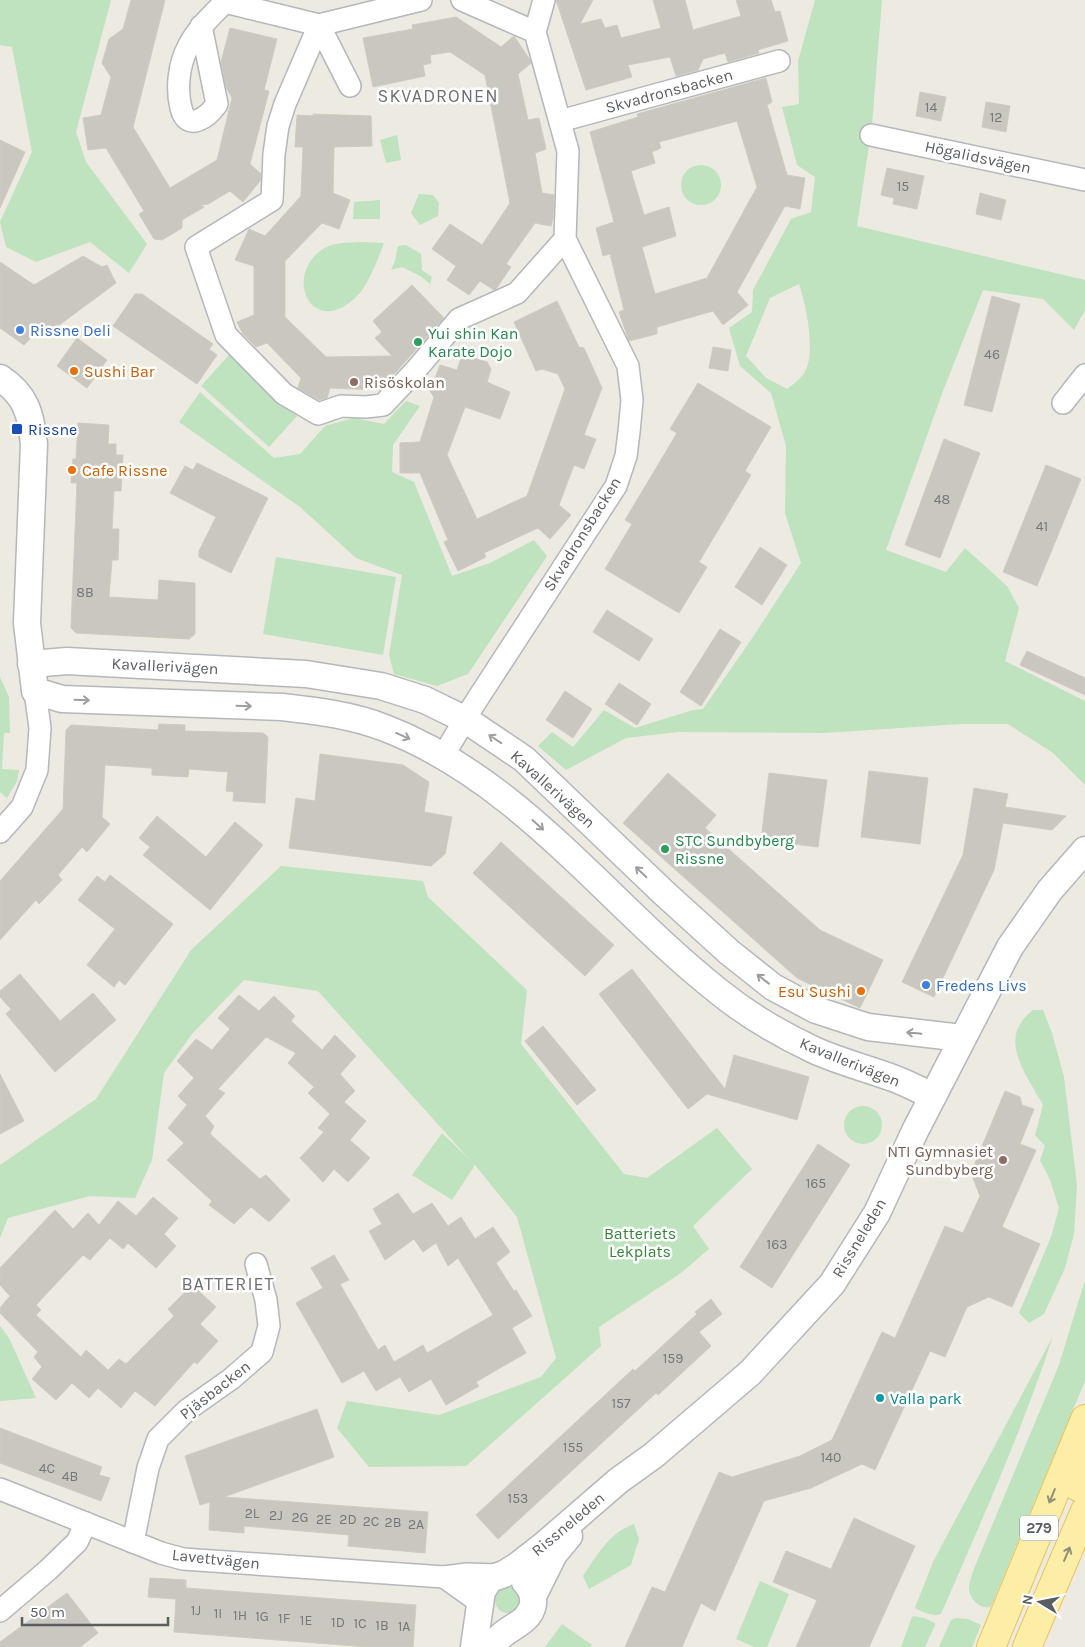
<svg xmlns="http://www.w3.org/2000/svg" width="1085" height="1647" viewBox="0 0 1085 1647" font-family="Karla,sans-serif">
  <rect width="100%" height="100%" fill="#eceae1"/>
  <g fill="#bee3be" fill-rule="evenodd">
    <path d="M0 0H111L76 132 86 162 147 244 129 273 90 242 36 262 6 247 0 222 32 152 12 47 0 45Z"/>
    <path d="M815 0H882L872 125 857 226 1085 280V310L1074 330 1043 299 983 290 943 391 886 550 946 572 965 548 1007 586 1019 608 1005 661 1085 701V785L1053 753 1008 724H961L824 733 678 732 626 738 566 770 538 746 552 732 573 747 604 710 635 728 693 710 703 709 753 637 801 563 785 513 786 446 771 393 740 366 729 328 752 312 753 290 791 219 811 212 815 177 797 165 782 107 799 104 798 61ZM799 284C806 305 818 358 802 376 798 381 792 385 787 389L766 378 746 356 770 298Z"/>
    <path d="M397 135 401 160 386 163 380 140Z"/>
    <circle cx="701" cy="185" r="20"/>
    <path d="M419 194 433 195 439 203 438 216 420 225 411 213Z"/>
    <path d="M380 200V219H353L354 202Z"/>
    <path d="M360 242 384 243C379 257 368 284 359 294 314 342 281 277 323 249 334 242 348 243 360 242Z"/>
    <path d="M406 245 421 254 422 270 432 277 430 284 422 277 402 267 391 270 395 261 398 246Z"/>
    <path d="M229 355 297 416 269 447 201 386Z"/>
    <path d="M200 392 274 458 300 454 325 426 354 418 384 424 406 401 420 406 393 445 392 472 414 482 452 576 490 563 534 540 547 556 468 674 437 686 394 674 389 655 402 575 356 558 300 507 179 422Z"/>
    <path d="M276 557 396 577 383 655 263 634Z"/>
    <path d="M0 677 9 697 10 733H4L2 769 19 770 17 781 7 798 0 792Z"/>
    <path d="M281 866 423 881 428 897 527 990 521 1044 624 1174 647 1178 717 1128 752 1169 693 1226 709 1249 681 1273 599 1327 601 1346 466 1466 369 1467 337 1428 347 1401 439 1415 541 1377 556 1358 517 1217 475 1165 452 1200 412 1175 442 1133 470 1160 318 991 244 980 192 1034 164 1073 152 1160 135 1198 90 1196 8 1218 0 1238V1165L96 1099 191 950Z"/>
    <path d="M1033 1010H1043L1052 1033 1064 1077 1077 1185 1074 1234 1065 1268 1044 1314 1029 1323 1019 1313 1051 1237 1059 1208 1050 1180 1040 1160 1045 1146 1035 1135 1043 1105C1026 1074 996 1038 1033 1010Z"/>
    <circle cx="863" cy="1125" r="19"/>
    <path d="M1085 1280V1381L991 1607C980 1610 969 1598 969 1588 969 1582 972 1576 973 1571L1059 1365Z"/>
    <path d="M0 1326 9 1338 36 1398 0 1401Z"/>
    <path d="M1053 1336C1022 1431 981 1522 941 1614 933 1617 922 1612 915 1608L933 1562Z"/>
    <path d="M634 1524 639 1539 631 1565 589 1589 583 1576C598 1554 609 1533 634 1524Z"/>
    <path d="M760 1581 789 1594 767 1647H754L736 1639Z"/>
    <circle cx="508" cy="1600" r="13"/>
    <path d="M914 1616 924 1618 935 1623V1625L925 1647H901L912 1617Z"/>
    <path d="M955 1618 968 1619 981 1625 972 1647H939L951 1620Z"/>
    <path d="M562 1624 592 1645 590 1647H545Z"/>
  </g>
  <g fill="#cac6c0" stroke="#d0cbc0" fill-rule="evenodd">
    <path d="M131 0H165L133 127 170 188 217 160 232 98 226 87 221 62 230 28 277 39 264 90 269 91 250 164 261 174 260 181 243 202 230 191 208 204 201 205 204 207 182 220V228L162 240 154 239 139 214 144 211 106 148 88 150 83 118 101 115 111 77 102 63 109 39 123 29Z"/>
    <path d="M556 0H593L580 24 601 19 605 28 617 25 621 38 661 28 653 0H685L693 30 741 16 736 0H771L775 12 780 11 788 41 758 50 759 53 728 62 725 53 703 59 698 70 676 76 670 57 628 65 632 77 586 90Z"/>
    <path d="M456 17 501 47 514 36 530 60 531 63 518 74 528 120 539 118 546 149 535 153 542 193 554 195 553 218 551 226 535 223 506 264 511 267 496 289 494 290 480 281 469 295 447 280 456 266 432 249 450 224 482 245 510 203 485 75 450 52 430 55 431 63 423 65 425 76 373 87 363 38 413 29 412 25Z"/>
    <path d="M766 78 772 102 767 105 787 175 805 178 800 209 785 206 737 292 748 305 723 325 713 311 657 327V334L629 341 619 312 624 310 610 254 603 256 596 228 614 222 590 132 638 117 637 114ZM737 121 757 187 707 278 655 294 642 247 676 236 669 207 644 215 631 171 655 163 652 152 661 148 659 142Z"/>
    <path d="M920 92 946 97 941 121 916 116Z"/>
    <path d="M986 102 1010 106 1006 132 982 127Z"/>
    <path d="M313 114 371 116 372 146 334 147 333 193 350 200 339 229 322 223 285 261V317L326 357 392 356 375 338 382 332 373 321 412 285 444 318 380 390 330 388 327 398 319 400 298 388 301 378 267 343 256 347 243 334 237 322 254 315V266L235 260 249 229 265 236 301 196 303 147H295L297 115 313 116Z"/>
    <path d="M0 140 25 152 0 208Z"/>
    <path d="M887 168 924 176 917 209 893 204 894 198 881 195Z"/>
    <path d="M980 193 1006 200 1001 220 976 214Z"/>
    <path d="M83 256 102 267 107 265 116 283 43 337 36 332 24 345 0 328V262L34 285Z"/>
    <path d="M135 294H142L213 344 209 349 217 355 197 384 113 326Z"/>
    <path d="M992 296 1020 304 992 412 964 405Z"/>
    <path d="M557 301 579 347 584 348 602 388 584 435 596 439 584 469 574 465 559 505 571 515 550 539 538 528 484 553 486 557 458 571 444 542 448 540 420 473H400V443L420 442 434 397 430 391 440 365 457 370 461 358 467 356 487 362 491 369 487 382 510 392 500 419 465 407 447 455 477 519 527 496 565 389 558 374 542 369 536 371 514 322Z"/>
    <path d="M77 338 107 360 87 388 57 366Z"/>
    <path d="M713 347 731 350 728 371 709 368Z"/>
    <path d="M698 383 771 427 745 471 751 475 699 562 707 567 679 613 605 569 632 524 625 520 677 433 670 429Z"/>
    <path d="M78 423 109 425 108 444H116V455H123L121 491H114L112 529H119L118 560H112L109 597 158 600 159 580 195 583V634L189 639 76 633 71 628 77 483H71L73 459H76Z"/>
    <path d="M944 439 980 453 940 558 905 545Z"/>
    <path d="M197 463 268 498 231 573 199 557V551L216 517 170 493 185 466 193 470Z"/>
    <path d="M1046 465 1081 479 1037 586 1003 572Z"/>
    <path d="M760 547 787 565 762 605 735 587Z"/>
    <path d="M607 610 653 639 639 661 593 632Z"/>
    <path d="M720 629 741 642 701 706 680 692Z"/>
    <path d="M1027 651 1085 678V695L1020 665Z"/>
    <path d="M619 683 651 704 637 725 605 704Z"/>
    <path d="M565 691 592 709 573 738 546 720Z"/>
    <path d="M159 724 185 725V731L263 733 268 737 265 803 233 801 234 792 226 791 228 772 189 769 188 777 152 775V768L105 765 102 817 110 824 87 852 82 847 58 875 62 880 39 904 36 900 0 940V881L63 809 66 730 71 725 158 730Z"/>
    <path d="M320 754 403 765 429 782 424 812 452 817 445 854 431 866 289 848 296 798 315 801Z"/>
    <path d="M869 771 928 778 920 844 861 837Z"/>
    <path d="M668 773 716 815 705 828 820 930 883 960 860 1008 797 978 623 823Z"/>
    <path d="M769 773 827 780 818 847 761 840Z"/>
    <path d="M974 788 1008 794 1005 807 1066 816 1052 830 1003 823 994 870 934 997 902 982 963 855Z"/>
    <path d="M157 816 206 857 235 822 263 845 210 910 143 855 150 847 139 838Z"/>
    <path d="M501 842 614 945 585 976 473 873Z"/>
    <path d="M110 875 173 924 125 985 119 980 114 987 87 965 115 929 78 900 97 876 105 882Z"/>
    <path d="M632 969 725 1089 734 1055 809 1077 797 1120 707 1094 688 1109 599 994Z"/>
    <path d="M20 974 60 1021 93 993 116 1020 55 1072 6 1014 11 1009 0 997V991Z"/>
    <path d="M239 995 259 1011 274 996 295 1016 291 1021 322 1050 335 1035 356 1056 340 1074 355 1091 344 1102 366 1121 350 1140 370 1158 348 1182 334 1169 323 1182 300 1158 324 1132 318 1128 330 1114 308 1093 314 1087 288 1063 296 1053 266 1037 218 1089 225 1093 205 1116 214 1126 210 1134 260 1179 266 1175 290 1200 269 1222 251 1207 234 1224 209 1205 212 1201 167 1160 184 1143 168 1128 187 1105 178 1096 194 1078 177 1061 196 1039 212 1050 230 1029 218 1018Z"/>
    <path d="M543 1026 596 1090 577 1105 525 1041Z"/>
    <path d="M0 1074 24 1121 0 1134Z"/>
    <path d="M1005 1091 1020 1097 1022 1105 1034 1109 1020 1144 1036 1150 1002 1227 1040 1244 1012 1307 989 1297 967 1307 945 1357 930 1351 875 1470 862 1464 811 1488 764 1501 715 1611 701 1603 682 1647H625L652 1587 665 1592 719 1472 732 1477 800 1456 832 1440 882 1332 895 1338 945 1226 963 1233 980 1196 971 1173Z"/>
    <path d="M818 1144 850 1165 772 1288 740 1267Z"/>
    <path d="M398 1193 413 1214 432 1203 448 1226 461 1217 475 1239 493 1227 510 1252 496 1263 514 1291 516 1290 532 1316 512 1328 526 1353 476 1382 479 1386 446 1405 431 1379 409 1392 400 1377 376 1391 364 1371 342 1383 296 1303 323 1288 311 1268 334 1255 349 1280 340 1284 378 1350 385 1345 394 1362 423 1345 427 1353 493 1315 458 1258 448 1266 436 1243 423 1252 414 1239 385 1260 369 1231 382 1224 373 1209Z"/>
    <path d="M153 1197 178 1218 164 1234 176 1246 156 1268 128 1243 123 1249 110 1238 90 1260 83 1255 36 1305 41 1310 36 1315 81 1357 86 1350 108 1370 119 1359 126 1364 174 1316 168 1309 192 1285 216 1307 200 1324 218 1341 197 1364 194 1362 155 1406 135 1391 121 1408 98 1388 89 1398 72 1383 56 1400 32 1379 42 1367 34 1357 38 1352 0 1313V1308L10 1296 0 1285V1268L55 1210 73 1229 88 1213 99 1225 118 1201 136 1216Z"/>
    <path d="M711 1299 722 1314 699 1332 711 1346 658 1395 656 1393 498 1539 476 1515 633 1369 635 1371 697 1314 695 1312Z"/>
    <path d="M317 1409 334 1457 224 1497 428 1512 425 1553 348 1546 349 1535 244 1526V1533L209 1530 210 1502 200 1505 185 1456Z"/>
    <path d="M0 1428 102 1467 99 1475 110 1478 101 1501 0 1463Z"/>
    <path d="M854 1518 915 1546 869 1647H796L817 1600 773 1582 786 1551 831 1569Z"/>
    <path d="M150 1578 186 1580V1588L416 1605 413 1647H368L174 1632 176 1599 148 1597Z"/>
    <path d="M67 1593 98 1633 80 1647H0V1642Z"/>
  </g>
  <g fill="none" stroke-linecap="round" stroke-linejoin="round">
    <g stroke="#b4b7bb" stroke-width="24">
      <g id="minor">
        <path d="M319 25 285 104 278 126 274 154 272 200 196 247 226 335 284 394 318 414 341 406 366 407 383 405 415 371 459 319 517 293 565 239"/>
        <path d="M319 25 350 86"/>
        <path d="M201 26 217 104C208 117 187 133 181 108 176 88 179 64 188 47 197 29 211 16 225 2L319 25 421 0"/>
        <path d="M535 32 544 0"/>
        <path d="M560 121 779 61"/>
        <path d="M871 135 1085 180"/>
        <path d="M1063 403 1085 375"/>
        <path d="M443 756 473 706 616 486 626 456 629 432 632 400 628 366 565 239 568 151 535 32 462 0"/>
        <path d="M0 832 22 807 37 770 40 728 35 691"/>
        <path d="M0 1489 161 1553 183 1559 444 1577 467 1574 499 1575"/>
        <path d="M133 1542 148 1468 158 1439 187 1410 231 1379 262 1352 269 1326 266 1300 256 1264"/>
        <path d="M444 1577 479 1602"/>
        <path d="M0 1611 48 1570 77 1542 86 1523"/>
      </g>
    </g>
    <g stroke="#b4b7bb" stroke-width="29">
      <g id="tertiary">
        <path d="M0 378C26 395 31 414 34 444L27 623 35 691 62 699 282 707C317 711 352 715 385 728 520 780 607 903 718 991 745 1013 782 1035 814 1050 838 1061 865 1068 890 1077 905 1082 919 1090 933 1096"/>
        <path d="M31 664 67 661 306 674 381 686 425 700 466 720 524 759 664 893 729 952 773 987 816 1010 868 1027 962 1038"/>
        <path d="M533 1596 554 1554 569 1536"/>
        <path d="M474 1647 482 1591 490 1579 504 1574 517 1566 544 1545 618 1481 654 1455 750 1373 832 1284 877 1213 915 1131 1010 947 1050 890 1085 850"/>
        <path d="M492 1647C494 1644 497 1640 500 1637 511 1626 530 1622 533 1604 534 1595 531 1588 525 1582"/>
      </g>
    </g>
    <g stroke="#ecc35a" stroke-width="30">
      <g id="primary">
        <path d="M1080 1448C1076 1462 1074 1473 1078 1487L1085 1490"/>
        <path d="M991 1647 1085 1419"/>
        <path d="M1027 1647 1085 1511"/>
      </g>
    </g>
    <use href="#minor" stroke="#fff" stroke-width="21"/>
    <use href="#tertiary" stroke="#fff" stroke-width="26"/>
    <use href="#primary" stroke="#fceea6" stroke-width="28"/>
  </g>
  <defs><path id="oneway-shaft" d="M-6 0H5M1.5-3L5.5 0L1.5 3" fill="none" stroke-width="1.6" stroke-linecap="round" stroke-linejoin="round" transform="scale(1.25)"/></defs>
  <g stroke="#9c9ea0">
    <use href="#oneway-shaft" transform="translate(82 700) rotate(2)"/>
    <use href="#oneway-shaft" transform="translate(244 706) rotate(2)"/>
    <use href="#oneway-shaft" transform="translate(403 736) rotate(24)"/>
    <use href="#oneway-shaft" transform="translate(495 739) rotate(-146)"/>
    <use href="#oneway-shaft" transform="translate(538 825) rotate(42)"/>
    <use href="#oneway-shaft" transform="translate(641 872) rotate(-136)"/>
    <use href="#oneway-shaft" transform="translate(763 979) rotate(-142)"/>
    <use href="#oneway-shaft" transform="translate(914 1033) rotate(-174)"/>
  </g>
  <g stroke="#939079">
    <use href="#oneway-shaft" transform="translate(1052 1496) rotate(112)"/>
    <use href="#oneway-shaft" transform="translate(1067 1554) rotate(-67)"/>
  </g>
  <g fill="#3f7fe0" stroke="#fff" stroke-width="2">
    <circle cx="20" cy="330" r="5"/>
    <circle cx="926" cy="985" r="5"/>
  </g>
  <g fill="#2e9e5b" stroke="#fff" stroke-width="2">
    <circle cx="418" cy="342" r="5"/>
    <circle cx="665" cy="849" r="5"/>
  </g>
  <g fill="#e8710a" stroke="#fff" stroke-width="2">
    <circle cx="74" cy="371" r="5"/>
    <circle cx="72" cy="470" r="5"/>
    <circle cx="861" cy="991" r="5"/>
  </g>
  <g fill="#8d6e63" stroke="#fff" stroke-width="2">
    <circle cx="354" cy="382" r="5"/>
    <circle cx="1003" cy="1160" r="5"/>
  </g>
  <rect fill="#1a4fb4" stroke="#fff" stroke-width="2" x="11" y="423" width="12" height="12" rx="2.5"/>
  <circle fill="#0f9aa8" stroke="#fff" stroke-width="2" cx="880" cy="1398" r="5"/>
  <g text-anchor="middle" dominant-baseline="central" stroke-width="5" stroke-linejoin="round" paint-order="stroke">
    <g font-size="14" fill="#767779">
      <text x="931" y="107">14</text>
      <text x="996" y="117">12</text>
      <text x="903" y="186">15</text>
      <text x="992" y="354">46</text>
      <text x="942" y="499">48</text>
      <text x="1042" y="526">41</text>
      <text x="85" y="592">8B</text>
      <text x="816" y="1183">165</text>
      <text x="777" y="1244">163</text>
      <text x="673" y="1358">159</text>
      <text x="621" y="1403">157</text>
      <text x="573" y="1447">155</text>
      <text x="831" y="1457">140</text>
      <text x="47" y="1468">4C</text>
      <text x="70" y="1476">4B</text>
      <text x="518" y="1498">153</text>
      <text x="252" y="1513">2L</text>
      <text x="276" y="1515">2J</text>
      <text x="300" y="1517">2G</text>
      <text x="324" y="1519">2E</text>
      <text x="348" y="1519">2D</text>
      <text x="371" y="1521">2C</text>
      <text x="393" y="1522">2B</text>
      <text x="416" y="1524">2A</text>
      <text x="196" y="1610">1J</text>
      <text x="218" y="1613">1I</text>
      <text x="240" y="1615">1H</text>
      <text x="262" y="1616">1G</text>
      <text x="284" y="1618">1F</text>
      <text x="306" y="1620">1E</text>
      <text x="338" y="1622">1D</text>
      <text x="360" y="1623">1C</text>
      <text x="382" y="1625">1B</text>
      <text x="404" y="1626">1A</text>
    </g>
    <rect fill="#fff" stroke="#8c8e90" stroke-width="1" x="1020" y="1515.5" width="38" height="25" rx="4"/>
    <g font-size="15" font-weight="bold" fill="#5a5d61">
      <text x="1039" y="1528">279</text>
    </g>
    <g font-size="16" fill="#5a5d61" stroke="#fff">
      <text transform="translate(669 91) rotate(-15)">Skvadronsbacken</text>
      <text transform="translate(978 157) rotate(12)">Högalidsvägen</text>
      <text transform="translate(582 534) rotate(-58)">Skvadronsbacken</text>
      <text transform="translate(165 666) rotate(3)">Kavallerivägen</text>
      <text transform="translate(553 789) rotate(42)">Kavallerivägen</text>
      <text transform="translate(850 1062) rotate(22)">Kavallerivägen</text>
      <text transform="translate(859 1238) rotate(-59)">Rissneleden</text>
      <text transform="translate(215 1390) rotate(-38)">Pjäsbacken</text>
      <text transform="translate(568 1524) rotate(-40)">Rissneleden</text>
      <text transform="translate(216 1559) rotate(6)">Lavettvägen</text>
    </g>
    <g font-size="16" fill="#366cbe" stroke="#fff" text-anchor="start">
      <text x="30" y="330">Rissne Deli</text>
      <text x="936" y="985">Fredens Livs</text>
    </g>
    <g font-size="16" fill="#27864d" stroke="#fff" text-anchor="start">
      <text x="428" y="333">Yui shin Kan<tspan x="428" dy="18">Karate Dojo</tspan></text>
      <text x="675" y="840">STC Sundbyberg<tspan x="675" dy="18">Rissne</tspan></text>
    </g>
    <g font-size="16" fill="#c56008" stroke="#fff" text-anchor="start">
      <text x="84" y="371">Sushi Bar</text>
      <text x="82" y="470">Cafe Rissne</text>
      <text x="851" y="991" text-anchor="end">Esu Sushi</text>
    </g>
    <g font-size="16" fill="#785e54" stroke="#fff" text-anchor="start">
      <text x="364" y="382">Risöskolan</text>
      <text x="993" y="1151" text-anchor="end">NTI Gymnasiet<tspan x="993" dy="18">Sundbyberg</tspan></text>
    </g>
    <g font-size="16" fill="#164399" stroke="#fff" text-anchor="start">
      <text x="28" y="429">Rissne</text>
    </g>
    <g font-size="16" fill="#37833b" stroke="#fff">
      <text x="640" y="1233">Batteriets<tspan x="640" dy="18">Lekplats</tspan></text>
    </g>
    <g font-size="16" fill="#0d838f" stroke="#fff" text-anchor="start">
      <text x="890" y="1398">Valla park</text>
    </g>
    <g font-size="18" letter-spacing="1" fill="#6b6f73" stroke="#fff">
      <text x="438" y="96">SKVADRONEN</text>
      <text x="228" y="1284">BATTERIET</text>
    </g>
  </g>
  <g transform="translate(1040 1602) rotate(280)" stroke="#ffffff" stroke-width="4" paint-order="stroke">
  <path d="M0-4L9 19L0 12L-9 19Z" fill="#5a5d61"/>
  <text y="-8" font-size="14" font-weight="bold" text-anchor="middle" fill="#5a5d61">N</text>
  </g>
  <path d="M22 1617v8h146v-8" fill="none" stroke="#5a5d61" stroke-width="2.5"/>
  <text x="30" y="1617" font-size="15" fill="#5a5d61" stroke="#ffffff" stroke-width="4" paint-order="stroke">50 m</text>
</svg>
